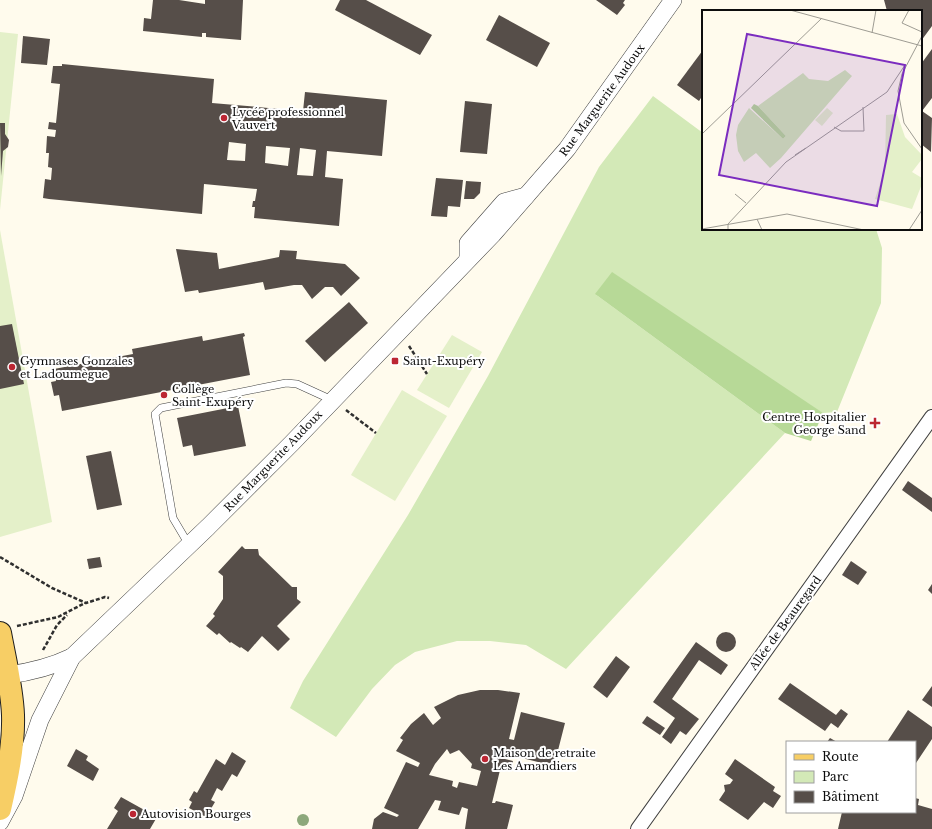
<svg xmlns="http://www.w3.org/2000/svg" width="932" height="829" viewBox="0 0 932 829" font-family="'Libre Baskerville',serif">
  <rect width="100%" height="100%" fill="#fffbed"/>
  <path fill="#d3e9b7" d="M653 96 703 133V229H876L882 248 881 303 837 412 823 413 595 294 785 433 566 669 526 645 490 641H457L415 652 395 665 372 689 336 737 290 708 303 681 408 515 488 376 599 167Z"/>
  <path fill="#b7d997" d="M612 272 823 413 811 441 785 433 595 294Z"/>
  <g fill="#e4f0c9">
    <path d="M0 32 18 34 0 210Z"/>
    <path d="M0 230 52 522 0 537Z"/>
    <path d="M452 335 482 352 449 408 417 390Z"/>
    <path d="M402 390 447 416 395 501 351 475Z"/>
  </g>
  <g fill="#564e49" fill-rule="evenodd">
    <path d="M153 0H179L205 4V0H243L241 40 206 37V33H202V37L143 31 144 18 151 19Z"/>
    <path d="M340 0H366L432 35 420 55 335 10Z"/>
    <path d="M596 0H625L623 3 625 5 617 15Z"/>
    <path d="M884 0H932V26L921 41V11H887Z"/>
    <path d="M499 15 550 43 537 67 486 40Z"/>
    <path d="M23 36 50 39 47 65 21 63Z"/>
    <path d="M932 49V98L922 111 932 118 931 152 921 144V64Z"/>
    <path d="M703 50V95L699 101 677 85Z"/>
    <path d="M62 64 214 79 212 103 303 111 305 92 387 100 382 156 327 151 325 177 343 179 339 226 254 218 255 207H252L253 201H255L257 189 204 184 202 214 49 199 43 198 45 179 51 180 52 168 48 167 49 153H46L47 136 55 137 56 130 48 129 49 122 56 123 60 84 51 83 53 66H62ZM229 142 246 144 245 161 227 160ZM266 146 290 148 288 166 265 163ZM300 148 316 150 313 176 297 175Z"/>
    <path d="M465 101 492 104 487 154 460 152Z"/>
    <path d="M0 123H5V134L9 140 8 147 3 151 1 176Z"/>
    <path d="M436 178 463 180 460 207 448 206 447 217 431 216Z"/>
    <path d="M466 181 481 182 480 193 474 199H464Z"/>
    <path d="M176 249 217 253 219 269 279 257 280 250 297 251 296 259 345 264 360 278 341 296 333 287H325L312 299 302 285H294L265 290 263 282 199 293 198 290 185 292Z"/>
    <path d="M349 302 368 323 325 362 305 341Z"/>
    <path d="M12 324 24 384 0 389V326Z"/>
    <path d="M244 333 245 336 243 337 250 375 62 411 59 395 54 396 51 382 56 381 54 369 133 354 132 349 202 336 203 341Z"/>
    <path d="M238 406 246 446 194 456 192 445 183 447 177 418Z"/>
    <path d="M111 451 122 505 97 510 86 456Z"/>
    <path d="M908 481 932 498V512L902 490Z"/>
    <path d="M242 546 245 549H258L259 555 292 587H297V599L301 602 277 626 290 639 278 651 262 636 248 652 241 647 240 648 231 642 230 643 219 633 217 635 206 626 215 616 213 614 223 599V576L218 572Z"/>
    <path d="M100 557 102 567 89 569 87 559Z"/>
    <path d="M851 561 867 572 858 585 842 575Z"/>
    <path d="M932 584V594L928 590Z"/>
    <circle cx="726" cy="642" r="10"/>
    <path d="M696 642 728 665 721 675 699 660 672 699 699 719 686 735 680 731 671 744 662 737 675 718 653 702Z"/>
    <path d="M616 656 630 667 607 698 593 687Z"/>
    <path d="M790 683 836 715 841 709 848 714 838 728 831 723 825 731 778 699Z"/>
    <path d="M932 686V707L922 700Z"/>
    <path d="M480 690H498L520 693 509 739 514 740 521 712 565 723 554 766 506 754 505 759 513 761 510 772 502 769 501 766 492 803H495L496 801 513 805 507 829H465L468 809 462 807 459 815 438 810 441 801 435 800 418 829H372L374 819 383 812 397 817 399 815 384 808 406 762 418 767 420 763 396 751 403 740 400 738 411 724 424 713 433 725 441 718 434 707 458 695ZM447 749 450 754 459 750 472 764 471 768 481 771 477 786 459 782 457 788 452 786 453 781 429 775 435 764Z"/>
    <path d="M908 710 932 727V739L916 763 915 742H887Z"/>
    <path d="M647 716 665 728 660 735 642 723Z"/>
    <path d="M830 738 837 742H827Z"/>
    <path d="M76 749 88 756 86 760 99 769 93 781 67 766Z"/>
    <path d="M232 752 246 761 237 777 232 774 222 791 217 788 211 800 215 802 206 817 189 808 192 802 189 800 194 791 197 793 216 759 225 765Z"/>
    <path d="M735 759 775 787 773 791 781 796 773 808 764 802 748 820 719 800 725 791 724 785 730 784 733 780 725 774Z"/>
    <path d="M121 797 157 817 150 829H107L118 811 114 808Z"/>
    <path d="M915 798 919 799 918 805 932 809V829H838L842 812H915Z"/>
  </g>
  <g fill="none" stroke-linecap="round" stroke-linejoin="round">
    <g stroke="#404040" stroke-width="8">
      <path id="service" d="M189 545 173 518 155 414 161 408 286 383 297 384 332 400"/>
    </g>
    <g stroke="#404040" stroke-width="16">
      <path id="minor" d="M638 829 932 417"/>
    </g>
    <g stroke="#404040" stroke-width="18">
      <g id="tertiary">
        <path d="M468 257V243L504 202 526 196"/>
        <path d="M8 675C31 672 51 667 72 657"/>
        <path d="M0 822 14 796 40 720 72 657 208 527 292 443 493 234 567 149 673 0"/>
      </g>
    </g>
    <g stroke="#1e1e1e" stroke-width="24">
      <path id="primary" d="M0 633C5 660 12 688 13 715 14 746 7 779 0 809"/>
    </g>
    <g stroke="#2f2f2f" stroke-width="2.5" stroke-dasharray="4 2" stroke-linecap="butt">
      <path d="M409 346 427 374"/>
      <path d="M346 410 376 433"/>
      <path d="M0 557 52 588 86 603 105 597 109 598"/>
      <path d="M17 626 58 617 85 603"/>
      <path d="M43 650 57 625 67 615"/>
    </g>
    <use href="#service" stroke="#fff" stroke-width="7"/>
    <use href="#minor" stroke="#fff" stroke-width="14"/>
    <use href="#tertiary" stroke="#fff" stroke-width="17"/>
    <use href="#primary" stroke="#f7ce65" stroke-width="22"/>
  </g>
  <circle fill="#8da87b" cx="303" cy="820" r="6"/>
  <g fill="#bc2633" stroke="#fff" stroke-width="1.5">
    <circle cx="224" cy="118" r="4"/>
    <rect x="391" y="357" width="8" height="8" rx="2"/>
    <circle cx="12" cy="367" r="4"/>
    <circle cx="164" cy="395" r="4"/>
    <path d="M873 417h4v4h4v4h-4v4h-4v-4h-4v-4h4z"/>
    <circle cx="485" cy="759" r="4"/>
    <circle cx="133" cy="814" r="4"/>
  </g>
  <g text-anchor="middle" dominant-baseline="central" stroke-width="4" stroke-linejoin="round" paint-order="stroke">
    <g font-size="11" fill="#0d0d0d" stroke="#fff">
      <text transform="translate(602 100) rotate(-54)">Rue Marguerite Audoux</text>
      <text transform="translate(273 461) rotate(-46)">Rue Marguerite Audoux</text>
      <text transform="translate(785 623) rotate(-54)">Allée de Beauregard</text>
    </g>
    <g font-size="11" fill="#0d0d0d" stroke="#fff" text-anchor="start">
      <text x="232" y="112">Lycée professionnel<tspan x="232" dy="13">Vauvert</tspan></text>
      <text x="20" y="361">Gymnases Gonzales<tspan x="20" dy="13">et Ladoumègue</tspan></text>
      <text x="403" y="361">Saint-Exupéry</text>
      <text x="172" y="389">Collège<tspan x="172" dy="13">Saint-Exupéry</tspan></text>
      <text x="866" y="417" text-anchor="end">Centre Hospitalier<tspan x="866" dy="13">George Sand</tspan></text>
      <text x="493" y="753">Maison de retraite<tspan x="493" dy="13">Les Amandiers</tspan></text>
      <text x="141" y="814">Autovision Bourges</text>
    </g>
  </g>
  <g transform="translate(702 10)">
    <rect width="220" height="220" fill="#fffbed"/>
    <path d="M143 60 150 66 79 148 68 158 54 143 42 152 36 141 34 125 36 115 47 98 81 129 84 126 56 96 101 63 107 69 126 71Z" fill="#d3e9b7"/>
    <path d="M52 94 56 96 84 126 81 129 49 98Z" fill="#b7d997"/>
    <path d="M125 98 131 103 120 116 113 110ZM195 104 203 127 220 145V149L210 162 220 168V174L210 199 173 189 183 158 184 105Z" fill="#e4f0c9"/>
    <path fill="none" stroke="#9e9c93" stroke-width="1" d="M88 0 220 36M207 0 200 13 220 22M170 23 174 0M220 26 200 64 196 81 202 113 220 139M132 117 139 121H162L161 97M0 124 120 8M93 145 104 138M33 184 44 193M55 209 60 220M0 219 85 204 162 220M26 220V214L84 152 185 82 203 55M207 220 220 200"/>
    <path fill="#7b2cbf" fill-opacity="0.15" stroke="#7b2cbf" stroke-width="2" d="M45 24 203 55 175 196 17 165Z"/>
    <rect width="220" height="220" fill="none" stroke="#0d0d0d" stroke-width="2"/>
  </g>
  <rect x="786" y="741" width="130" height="72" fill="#ffffff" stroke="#9e9e9e"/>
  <rect x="794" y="754" width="20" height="6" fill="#f7ce65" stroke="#9e9e9e"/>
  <text x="822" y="761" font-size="12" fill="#0d0d0d">Route</text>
  <rect x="794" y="771" width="20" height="12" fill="#d3e9b7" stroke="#9e9e9e"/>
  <text x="822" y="781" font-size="12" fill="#0d0d0d">Parc</text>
  <rect x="794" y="791" width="20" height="12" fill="#564e49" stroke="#9e9e9e"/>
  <text x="822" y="801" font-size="12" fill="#0d0d0d">Bâtiment</text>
</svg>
